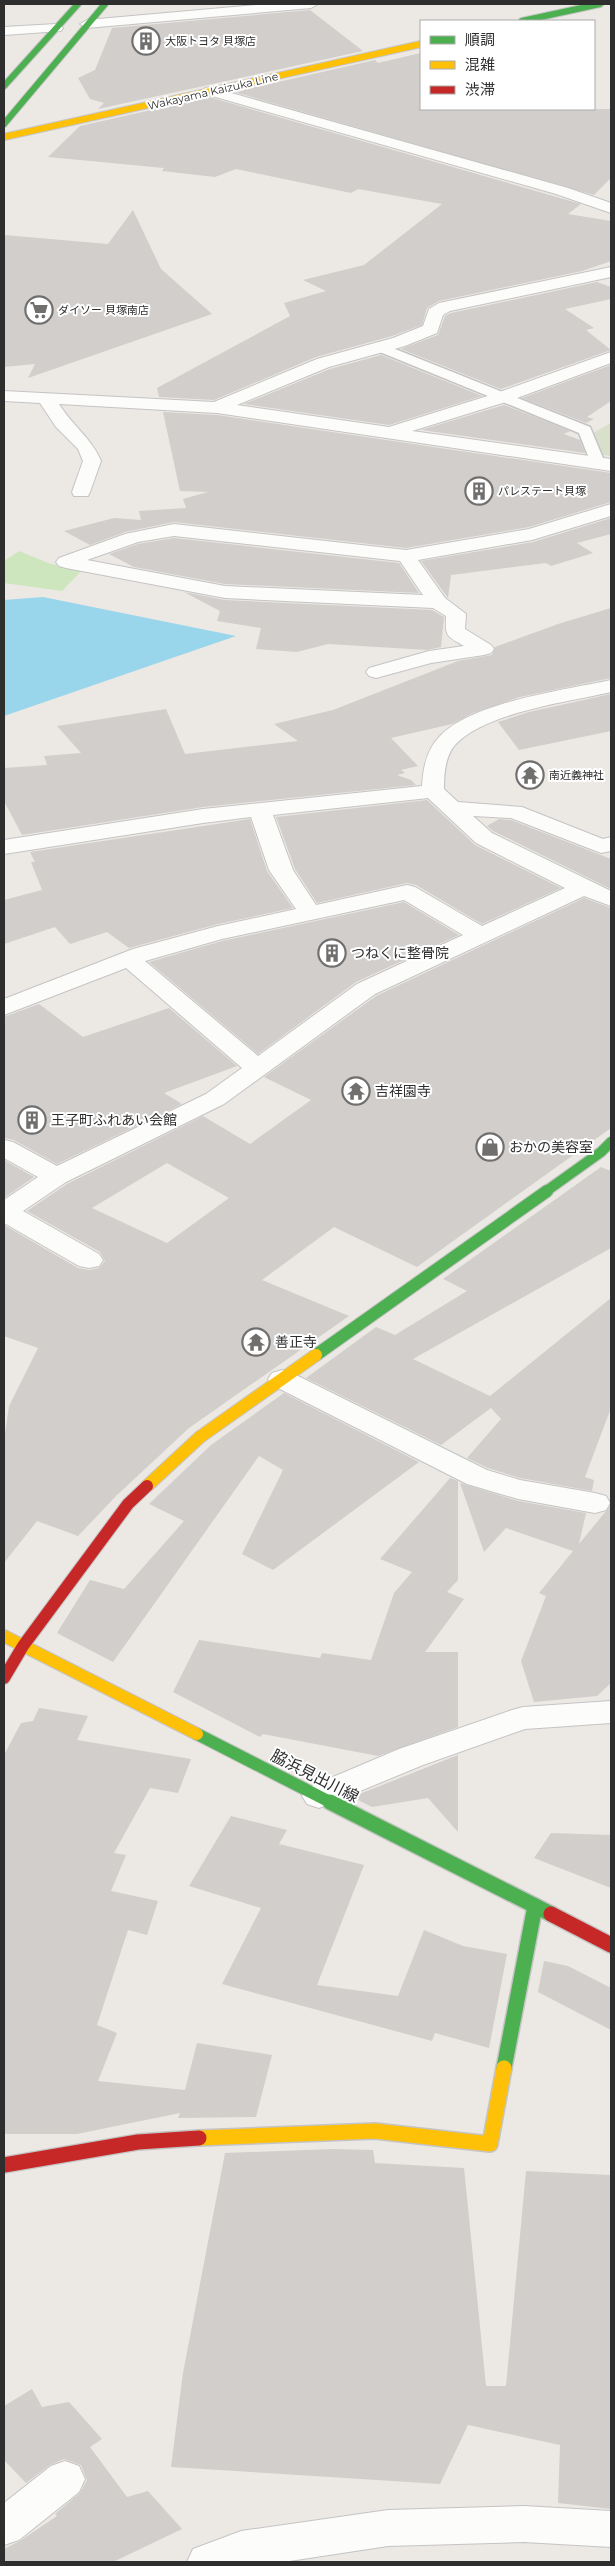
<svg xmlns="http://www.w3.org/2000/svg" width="615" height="2566" viewBox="0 0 615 2566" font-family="Montserrat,'Noto Sans JP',sans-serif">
  <rect width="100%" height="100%" fill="#ece8e4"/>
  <path fill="#cee6be" d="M19 551 51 564 82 570 62 591 4 583V561Z"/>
  <path fill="#d8e0cc" d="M611 423V456L603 455 591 434Z"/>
  <path fill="#99d6ec" d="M43 597 236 636 4 716V600Z"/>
  <g fill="#d1cecb" fill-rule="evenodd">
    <path d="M310 10 363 51 98 109 104 103 90 99 78 78 95 70 112 28Z"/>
    <path d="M421 53V109H611V178L594 195 234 92 375 60 378 63Z"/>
    <path d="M209 97 581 204 568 214 611 221V261L582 271 439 301 427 308 422 325 392 336 316 357 214 400 159 397 157 388 290 316 284 303 326 291 303 280 364 265 442 204 358 189 351 193 236 169 215 177 162 171 164 168 48 157 80 126Z"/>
    <path d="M133 210 161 269 212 314 28 378 35 364 4 367V235L108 244Z"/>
    <path d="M597 282 611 287V299L565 309 594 328 586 330 611 350 501 389 401 349 438 335 445 316 451 313Z"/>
    <path d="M381 355 482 396 389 425 244 404 330 369Z"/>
    <path d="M611 365V401L587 417 594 419 586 423 522 398Z"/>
    <path d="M504 405 570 431 564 434 580 440 585 453 421 430Z"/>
    <path d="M163 412 217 415 611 473V502L529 527 406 548 174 522 125 532 90 545 64 531 114 518 141 520 139 511 186 508 183 499 208 492 180 491Z"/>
    <path d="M611 518V534L577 543 593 553 551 566 546 563 451 575 448 598 421 561 533 542Z"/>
    <path d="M174 538 399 563 419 593 225 584 134 567 109 554 138 544Z"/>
    <path d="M184 592 225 600 432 610 444 617 441 647 427 650 328 644 297 652 256 649 261 628 217 621 220 611Z"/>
    <path d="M611 608V678L520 697 473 713 452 724 391 738 418 766 401 770 405 773 397 775 411 780 416 785 203 807 22 835 4 801V768L47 765 44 756 81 753 57 726 166 709 185 754 298 741 274 724 333 710 458 661 492 655 495 647 558 624Z"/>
    <path d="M611 694V731L519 750 498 722 529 712Z"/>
    <path d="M427 800 475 845 561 888 482 924 416 885 407 883 317 903 295 869 276 817Z"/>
    <path d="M250 819 267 871 293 908 218 924 129 948 107 932 70 944 55 927 4 944V900L42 890 31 862H35L30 852Z"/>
    <path d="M499 819 511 820 611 859V889L493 831 487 826Z"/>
    <path d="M584 898 611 908V1128L417 1267 334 1227 262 1280 349 1316 189 1428 116 1496 78 1536 37 1521 4 1563V1441L9 1406 38 1348 4 1336V1225L78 1268 89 1270 99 1268 105 1261 100 1252 27 1211 67 1184 203 1116 250 1144 311 1100 264 1077 376 996ZM167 1163 229 1198 167 1243 92 1208Z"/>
    <path d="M404 902 459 935 356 982 258 1054 149 962 222 941Z"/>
    <path d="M39 1004 83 1037 169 1008 237 1066 164 1093 182 1104 57 1164 14 1140 4 1138V1017Z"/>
    <path d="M4 1160 34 1177 4 1198Z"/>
    <path d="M601 1167 611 1171V1248L413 1359 490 1396 611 1298V1408L585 1477 594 1480 592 1491 520 1478 488 1468 467 1458 501 1419 491 1408 441 1445 306 1378 376 1327 395 1335 467 1291 443 1279Z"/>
    <path d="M284 1393 419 1462 273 1570 242 1554 283 1470 259 1456 113 1662 57 1633 90 1580 124 1589 184 1521 149 1504 211 1445Z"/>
    <path d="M450 1478 458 1481V1580L447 1592 464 1599 425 1652H458V1727L378 1756 263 1734 260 1737 173 1692 199 1640 320 1658 322 1653 371 1660 394 1593 412 1572 380 1559Z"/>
    <path d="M460 1483 518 1501 586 1513 579 1544 611 1505V1683L597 1696 534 1702 521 1661 546 1596 539 1593 573 1551 506 1528 484 1552Z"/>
    <path d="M39 1708 88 1716 77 1740 191 1759 178 1793 150 1788 114 1853 126 1855 111 1891 158 1901 147 1935 128 1930 97 2025 117 2033 98 2081 185 2090 197 2043 272 2055 256 2117 178 2118 180 2113 77 2134H4V1755L21 1723 33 1721Z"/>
    <path d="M458 1755V1832L428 1798 372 1807 352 1797Z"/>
    <path d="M231 1816 287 1830 279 1844 364 1865 317 1985 398 1996 424 1930 463 1946 507 1954 489 2048 435 2033 432 2041 222 1984 261 1908 189 1886Z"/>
    <path d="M551 1833 611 1835V1888L534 1858Z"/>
    <path d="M544 1961 568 1966 611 1988V2030L538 1992Z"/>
    <path d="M333 2149 373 2150 375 2163 464 2168 486 2386H506L526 2171 611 2175V2509L558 2503 560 2445 468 2425 440 2484 171 2467 183 2373 225 2153Z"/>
    <path d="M32 2389 42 2407 69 2402 102 2439 90 2447 127 2497 148 2491 182 2529 113 2562H4V2549L20 2541 57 2516 55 2514 80 2493 87 2480 81 2465 64 2459 50 2465 26 2483 4 2460V2406Z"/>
  </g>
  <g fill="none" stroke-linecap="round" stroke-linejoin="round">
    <g stroke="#c5c4c5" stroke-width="3">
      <path id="lane" d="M380 343 590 427 605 463 597 468 592 466 579 433 375 350 373 347 375 344Z"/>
    </g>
    <g stroke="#c5c4c5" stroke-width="2">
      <g id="street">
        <path d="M268 4H318L311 8 87 28 80 24 87 20Z"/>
        <path d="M56 24 61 25 63 28 61 31 4 35V27Z"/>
        <path d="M210 87 568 188 611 203V213L556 194 205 94 203 91 205 88Z"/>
        <path d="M611 267V277L450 311 443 315 437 333 405 346 329 367 237 405 389 427 497 393 611 352V363L509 401 412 431 611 459V471L217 413 59 404C72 425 92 439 101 461L90 492 88 496H74L72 492 83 461 78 449 56 427 40 403 4 401V391L214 402 317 359 393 338 423 326 429 309 439 303Z"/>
        <path d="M611 504V516L532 540 418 560 445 598 466 614 465 629 491 645 494 649 491 653 484 655 431 663 376 678 369 676 366 672 369 668 429 651 464 646C447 636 445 637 446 616L433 608 225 598 66 568 59 566 56 562 59 558 125 534 174 524 406 550 529 529ZM174 536 400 561 423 595 225 586 87 560 138 542Z"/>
        <path d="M611 680V692C569 702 485 712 455 745 445 756 444 775 444 789L458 802 522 807 603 839 611 837V851L601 853 511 818 473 816 492 833 611 891V906L584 896 375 994 224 1104 66 1182 23 1211 99 1254 103 1260 99 1266 89 1268 79 1266 4 1223V1200L38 1177 4 1158V1140L13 1142 57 1166 206 1094 242 1068 126 968 4 1015V999L133 949 218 926 296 909 269 870 251 817 203 823 4 854V840L203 809 422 786C423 767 427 749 440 736 472 702 565 690 611 680ZM428 798 476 843 565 888 482 926 415 887 407 885 316 905 293 870 273 815ZM404 900 463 935 357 984 258 1056 145 961 222 939Z"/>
        <path d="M282 1370 292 1373 487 1470 520 1480 595 1493 606 1496 610 1503 606 1510 595 1513 518 1499 467 1484 272 1385 268 1379 272 1373Z"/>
        <path d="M611 1701V1723L525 1729 423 1765 319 1808 307 1804 302 1796 307 1788 399 1749 512 1710 523 1707Z"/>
        <path d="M65 2461 79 2466 85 2479 79 2492 19 2540 4 2545V2503L51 2466Z"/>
        <path d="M524 2506 611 2511V2547L524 2542 388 2546 283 2562H187L193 2549 241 2531 388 2510Z"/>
      </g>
    </g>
    <g stroke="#c5c4c5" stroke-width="8">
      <g id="fast-far3">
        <path d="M522 21 600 4"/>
        <path d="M4 86 78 4"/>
        <path d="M4 124 105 4"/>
      </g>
    </g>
    <g stroke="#c5c4c5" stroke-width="12">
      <path id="fast-far2" d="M545 1192 601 1152 611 1142"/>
    </g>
    <g stroke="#c5c4c5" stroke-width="14">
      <g id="fast-far1">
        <path d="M316 1355 547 1191"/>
        <path d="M197 1734 332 1803"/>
      </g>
    </g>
    <g stroke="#c5c4c5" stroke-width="18">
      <g id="fast">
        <path d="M330 1802 551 1914"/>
        <path d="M504 2068 535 1906"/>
      </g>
    </g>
    <g stroke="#c5c4c5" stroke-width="8">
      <path id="slow-far2" d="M4 137 421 44"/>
    </g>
    <g stroke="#c5c4c5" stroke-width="14">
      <g id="slow-far1">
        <path d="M147 1486 200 1437 316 1355"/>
        <path d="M4 1636 197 1734"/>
      </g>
    </g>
    <g stroke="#c5c4c5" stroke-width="18">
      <path id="slow" d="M199 2138 375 2131 490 2144 504 2068"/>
    </g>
    <g stroke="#c5c4c5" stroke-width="14">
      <path id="jam-far1" d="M4 1678 23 1646 128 1504 147 1486"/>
    </g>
    <g stroke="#c5c4c5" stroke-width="18">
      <g id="jam">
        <path d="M551 1914 611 1945"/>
        <path d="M4 2165 138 2142 199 2138"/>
      </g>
    </g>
    <use href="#lane" fill="#fcfcfb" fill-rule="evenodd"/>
    <use href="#street" fill="#fcfcfb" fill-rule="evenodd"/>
    <use href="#fast-far3" stroke="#4caf50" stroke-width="6"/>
    <use href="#fast-far2" stroke="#4caf50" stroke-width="10"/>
    <use href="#fast-far1" stroke="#4caf50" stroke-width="12"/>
    <use href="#fast" stroke="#4caf50" stroke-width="15"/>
    <use href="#slow-far2" stroke="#ffc107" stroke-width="6"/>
    <use href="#slow-far1" stroke="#ffc107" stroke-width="12"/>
    <use href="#slow" stroke="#ffc107" stroke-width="15"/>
    <use href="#jam-far1" stroke="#c62828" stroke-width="12"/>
    <use href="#jam" stroke="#c62828" stroke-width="15"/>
  </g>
  <defs>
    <g id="building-ring" transform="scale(1.4375)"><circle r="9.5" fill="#fff" stroke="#706f6e" stroke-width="1.5"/><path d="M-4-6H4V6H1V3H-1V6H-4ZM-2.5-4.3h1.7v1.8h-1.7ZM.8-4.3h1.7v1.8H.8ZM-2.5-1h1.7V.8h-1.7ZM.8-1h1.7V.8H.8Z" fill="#706f6e"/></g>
    <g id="supermarket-ring" transform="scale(1.4375)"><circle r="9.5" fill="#fff" stroke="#706f6e" stroke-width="1.5"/><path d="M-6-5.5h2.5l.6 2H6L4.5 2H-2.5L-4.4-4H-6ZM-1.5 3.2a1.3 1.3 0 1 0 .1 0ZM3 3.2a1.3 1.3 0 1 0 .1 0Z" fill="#706f6e"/></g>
    <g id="temple-ring" transform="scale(1.4375)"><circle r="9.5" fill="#fff" stroke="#706f6e" stroke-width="1.5"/><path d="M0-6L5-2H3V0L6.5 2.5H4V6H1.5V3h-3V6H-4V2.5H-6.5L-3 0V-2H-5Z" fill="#706f6e"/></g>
    <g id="shop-ring" transform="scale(1.4375)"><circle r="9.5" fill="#fff" stroke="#706f6e" stroke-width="1.5"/><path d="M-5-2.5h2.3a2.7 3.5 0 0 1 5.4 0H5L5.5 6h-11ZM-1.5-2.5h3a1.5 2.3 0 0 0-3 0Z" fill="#706f6e"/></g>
  </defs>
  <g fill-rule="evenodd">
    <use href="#building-ring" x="146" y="41"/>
    <use href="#supermarket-ring" x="39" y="310"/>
    <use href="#building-ring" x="479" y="491"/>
    <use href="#temple-ring" x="530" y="775"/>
    <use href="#building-ring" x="332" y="953"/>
    <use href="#temple-ring" x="356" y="1091"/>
    <use href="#building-ring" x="32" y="1120"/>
    <use href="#shop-ring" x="490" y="1147"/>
    <use href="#temple-ring" x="256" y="1342"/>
  </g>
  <g text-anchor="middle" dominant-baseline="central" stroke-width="4" stroke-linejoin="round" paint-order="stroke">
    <g font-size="11" fill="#2e2e2e" stroke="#fff" text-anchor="start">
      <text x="165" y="41">大阪トヨタ 貝塚店</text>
      <text x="58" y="310">ダイソー 貝塚南店</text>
      <text x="498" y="491">パレステート貝塚</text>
      <text x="549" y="775">南近義神社</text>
    </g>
    <g font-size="11" fill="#2e2e2e" stroke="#fff">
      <text transform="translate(213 91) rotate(-13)">Wakayama Kaizuka Line</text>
    </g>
    <g font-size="14" fill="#2e2e2e" stroke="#fff" text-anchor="start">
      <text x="351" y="953">つねくに整骨院</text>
      <text x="375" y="1091">吉祥園寺</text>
      <text x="51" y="1120">王子町ふれあい会館</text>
      <text x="509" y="1147">おかの美容室</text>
      <text x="275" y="1342">善正寺</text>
    </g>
    <g font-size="16" fill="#2e2e2e" stroke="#fff">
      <text transform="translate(315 1776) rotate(27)">脇浜見出川線</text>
    </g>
  </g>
  <rect width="615" height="2566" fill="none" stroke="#2e2e2e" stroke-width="10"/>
  <rect x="420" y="20" width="175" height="90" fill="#ffffff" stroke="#ababab"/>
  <rect x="430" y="36" width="25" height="8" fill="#4caf50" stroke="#ababab"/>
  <text x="465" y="45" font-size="15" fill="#2e2e2e">順調</text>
  <rect x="430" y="61" width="25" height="8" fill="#ffc107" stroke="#ababab"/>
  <text x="465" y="70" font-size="15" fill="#2e2e2e">混雑</text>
  <rect x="430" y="86" width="25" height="8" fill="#c62828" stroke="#ababab"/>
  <text x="465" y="95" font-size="15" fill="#2e2e2e">渋滞</text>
</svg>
